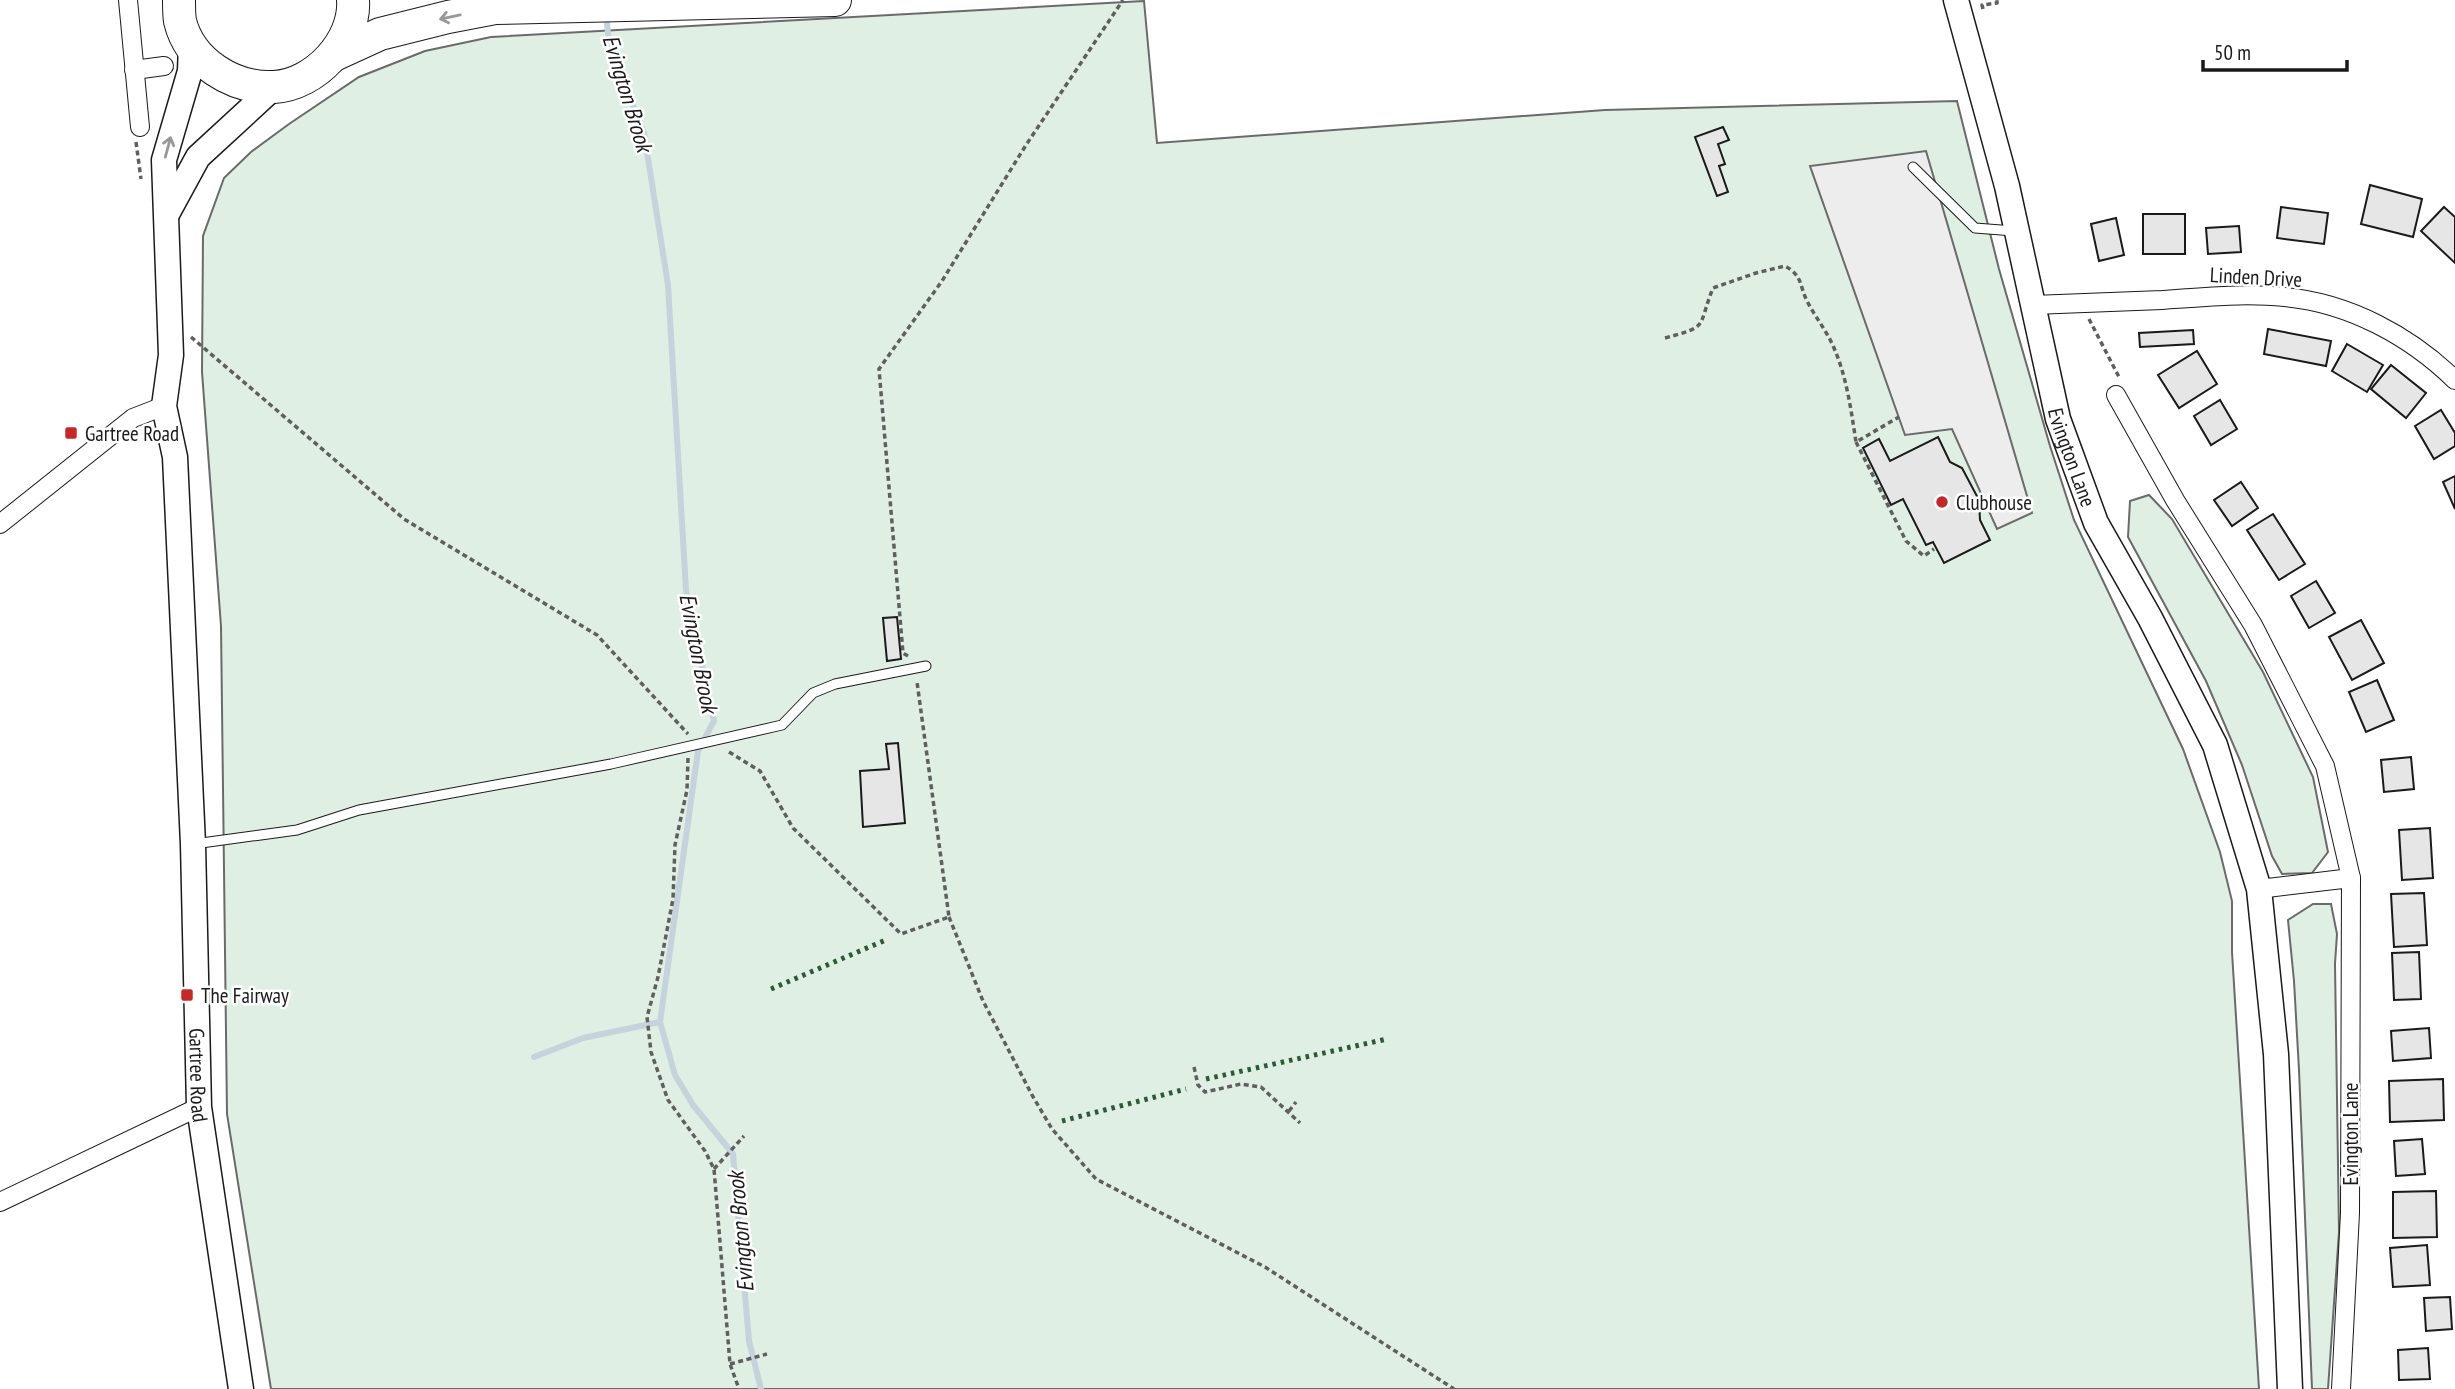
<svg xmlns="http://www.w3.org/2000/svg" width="2455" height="1389" viewBox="0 0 2455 1389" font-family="'PT Sans Narrow',sans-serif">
  <rect width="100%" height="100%" fill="#fff"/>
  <g fill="#e0efe3" stroke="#6a6a6a" stroke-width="2">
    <path d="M1144 1 1157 143 1605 110 1957 101 1999 269 2050 446 2074 520 2183 749 2220 852 2232 901V952L2259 1389H271L227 1114 221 626 202 372 203 236 224 178 251 152 289 124 359 77 425 51 491 37Z"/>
    <path d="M2149 495 2172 519 2263 672 2313 777 2328 852 2312 873 2282 874 2272 856 2242 765 2206 681 2128 537 2130 501Z"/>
    <path d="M2313 904H2331L2337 934 2335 964 2339 1232 2328 1389H2312L2299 1070 2294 981 2288 920Z"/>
  </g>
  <path fill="#ededed" stroke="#6a6a6a" stroke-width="2" d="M1926 151 2032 513 1997 529 1952 429 1905 435 1810 166Z"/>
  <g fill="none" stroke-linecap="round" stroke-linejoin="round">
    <g stroke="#c6d2dc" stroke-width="6">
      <path d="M607 22 609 46 644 133 668 285 686 590 714 721 698 751 660 1022 675 1075 693 1105 733 1154 749 1341 761 1389"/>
      <path d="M534 1057 583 1038 660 1022"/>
    </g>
  </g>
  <g fill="#e6e6e6" stroke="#1a1a1a" stroke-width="2">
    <path d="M1723 127 1729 140 1718 144 1725 164 1719 166 1728 192 1717 196 1695 137Z"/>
    <path d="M2370 185 2422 199 2413 237 2361 224Z"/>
    <path d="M2281 207 2328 213 2324 244 2277 238Z"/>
    <path d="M2444 207 2455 217V263L2421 231Z"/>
    <rect x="2143" y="214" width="42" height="40"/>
    <path d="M2116 218 2124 255 2099 261 2091 224Z"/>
    <path d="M2239 226 2241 252 2208 254 2206 228Z"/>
    <path d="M2268 329 2331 341 2326 366 2264 354Z"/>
    <path d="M2193 330 2194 344 2140 347 2139 333Z"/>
    <path d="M2347 344 2383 365 2367 392 2332 371Z"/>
    <path d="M2197 351 2217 384 2179 408 2158 375Z"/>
    <path d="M2391 365 2426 393 2406 418 2371 389Z"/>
    <path d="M2220 400 2237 429 2211 445 2194 416Z"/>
    <path d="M2441 410 2455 433V446L2434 459 2415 426Z"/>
    <path d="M1938 437 1950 462 1962 468 1979 500 1980 520 1990 540 1944 563 1933 542 1926 545 1903 499 1891 505 1863 448 1879 439 1890 461Z"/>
    <path d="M2455 476V509L2443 482Z"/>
    <path d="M2241 482 2258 508 2232 526 2214 500Z"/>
    <path d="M2273 514 2305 564 2279 580 2247 530Z"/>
    <path d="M2316 581 2335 613 2309 628 2291 596Z"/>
    <path d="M897 617 901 659 887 661 883 618Z"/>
    <path d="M2361 620 2384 663 2352 680 2329 637Z"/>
    <path d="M2377 680 2394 720 2366 732 2349 692Z"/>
    <path d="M898 743 905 823 863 827 860 771 889 769 886 744Z"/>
    <path d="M2411 757 2414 789 2384 792 2381 760Z"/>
    <path d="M2430 828 2433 878 2402 880 2399 830Z"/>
    <path d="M2424 893 2427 945 2394 947 2391 894Z"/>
    <path d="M2419 952 2421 999 2394 1000 2392 953Z"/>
    <path d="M2429 1028 2431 1058 2393 1061 2391 1031Z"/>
    <path d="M2443 1079 2444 1120 2390 1122 2389 1081Z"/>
    <path d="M2422 1139 2425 1174 2396 1176 2394 1141Z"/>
    <path d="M2436 1191 2437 1237 2393 1238V1192Z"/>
    <path d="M2427 1245 2430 1285 2393 1287 2390 1248Z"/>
    <path d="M2450 1297 2452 1329 2426 1331 2424 1298Z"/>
    <path d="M2428 1348 2430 1379 2399 1380 2398 1350Z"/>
  </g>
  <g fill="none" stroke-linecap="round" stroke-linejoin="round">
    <g stroke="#1a1a1a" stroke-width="11">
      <g id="lane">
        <path d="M1913 167 1975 228 2014 231"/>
        <path d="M194 844 297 830 359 810 611 764 782 725 813 693 835 684 926 666"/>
      </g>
    </g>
    <g stroke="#1a1a1a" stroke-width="20">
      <g id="street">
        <path d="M128 0 140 127"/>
        <path d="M134 70 164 66"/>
        <path d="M2033 305C2076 303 2119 302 2162 300 2202 297 2244 293 2285 297 2349 303 2410 336 2455 380"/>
        <path d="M2116 395 2175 500 2253 625 2325 766 2351 878"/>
        <path d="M0 524 133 418 164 406"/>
        <path d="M2259 889 2351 878 2350 1213 2341 1389"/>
        <path d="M0 1202 199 1107"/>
      </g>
    </g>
    <g stroke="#1a1a1a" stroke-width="27">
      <g id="secondary">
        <path id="s1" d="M1956 0 2007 186 2058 419 2096 523 2150 618 2215 745 2259 889 2276 1054 2290 1389"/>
        <path id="s2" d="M191 45 190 71 164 160 171 355 164 406 175 457 193 844 199 1107 241 1389"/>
        <path d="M167 214 198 157 274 87"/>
      </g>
    </g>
    <g stroke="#1a1a1a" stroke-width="34">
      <g id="highway">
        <path d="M179 0C179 7 179 15 180 21 190 62 233 89 274 87 315 85 356 41 353 0"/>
        <path d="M334 55 380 34 448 17 495 8 835 0"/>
      </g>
    </g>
    <g stroke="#5f5f5f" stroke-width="3.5" stroke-dasharray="5 3.5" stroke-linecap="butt">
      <path d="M1983 9 1982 5 1997 3V0"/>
      <path d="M136 142 141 179"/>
      <path d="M2089 319 2119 377"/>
      <path d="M191 337 404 519 597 635 688 734"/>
      <path d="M1665 338C1710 326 1697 328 1713 288L1756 273 1785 266C1803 276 1799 285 1807 301 1815 317 1827 331 1834 348 1847 378 1851 410 1856 442L1899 417"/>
      <path d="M1856 442 1906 541 1924 556 1934 549"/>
      <path d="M908 656 903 653 879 369 942 281 1026 145 1123 0"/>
      <path d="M729 752 760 771 793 828 901 934 949 917 917 682"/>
      <path d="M688 758 687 790 675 845 673 899 658 977 647 1017 651 1052 668 1100 705 1151 714 1169 730 1364 739 1389"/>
      <path d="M949 917 983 1001 1032 1095 1052 1129 1096 1179 1265 1267 1454 1389"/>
      <path d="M1194 1067 1198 1085 1205 1092 1241 1084 1261 1087 1300 1123"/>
      <path d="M1289 1111 1296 1102"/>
      <path d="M714 1169 744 1136"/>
      <path d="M730 1364 767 1354"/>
    </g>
    <use href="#lane" stroke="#fff" stroke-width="9"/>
    <use href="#street" stroke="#fff" stroke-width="18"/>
    <use href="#secondary" stroke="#fff" stroke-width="24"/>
    <use href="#highway" stroke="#fff" stroke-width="32"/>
    <g stroke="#2b5a34" stroke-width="5" stroke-dasharray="3.5 5" stroke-linecap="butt">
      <path d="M771 989 888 939"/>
      <path d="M1206 1079 1387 1039"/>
      <path d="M1062 1121 1186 1089"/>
    </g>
  </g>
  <defs><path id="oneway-shaft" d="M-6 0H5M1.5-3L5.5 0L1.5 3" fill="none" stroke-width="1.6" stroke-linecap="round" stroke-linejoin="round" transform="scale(1.75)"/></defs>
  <g stroke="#989898">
    <use href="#oneway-shaft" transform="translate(450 17) rotate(168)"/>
    <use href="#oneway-shaft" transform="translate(168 147) rotate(-75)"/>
  </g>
  <g fill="#c62828" stroke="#fff" stroke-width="2.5">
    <rect x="64" y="426" width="14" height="14" rx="3.5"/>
    <circle cx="1942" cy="502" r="7"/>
    <rect x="180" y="988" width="14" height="14" rx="3.5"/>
  </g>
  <g text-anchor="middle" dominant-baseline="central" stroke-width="5" stroke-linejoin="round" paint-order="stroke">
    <g font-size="21" fill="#1a1a1a" stroke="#fff">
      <text transform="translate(2256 277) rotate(3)">Linden Drive</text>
      <text stroke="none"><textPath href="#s1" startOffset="472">Evington Lane</textPath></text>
      <text stroke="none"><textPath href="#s2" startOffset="1036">Gartree Road</textPath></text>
      <text transform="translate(2350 1134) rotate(-90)">Evington Lane</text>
    </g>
    <g font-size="21" fill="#1a1a1a" stroke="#fff" text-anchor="start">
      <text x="85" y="433">Gartree Road</text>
      <text x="1956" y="502">Clubhouse</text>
      <text x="201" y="995">The Fairway</text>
    </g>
    <g font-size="23" font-style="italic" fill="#1a1a1a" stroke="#fff">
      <text transform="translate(628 93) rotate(73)">Evington Brook</text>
      <text transform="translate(699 653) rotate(79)">Evington Brook</text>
      <text transform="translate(740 1232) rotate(-95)">Evington Brook</text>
    </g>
  </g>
  <path d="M2203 60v10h144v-10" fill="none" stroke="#1a1a1a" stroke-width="3.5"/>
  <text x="2214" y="60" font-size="21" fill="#1a1a1a" stroke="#ffffff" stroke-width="5" paint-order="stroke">50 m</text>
</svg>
